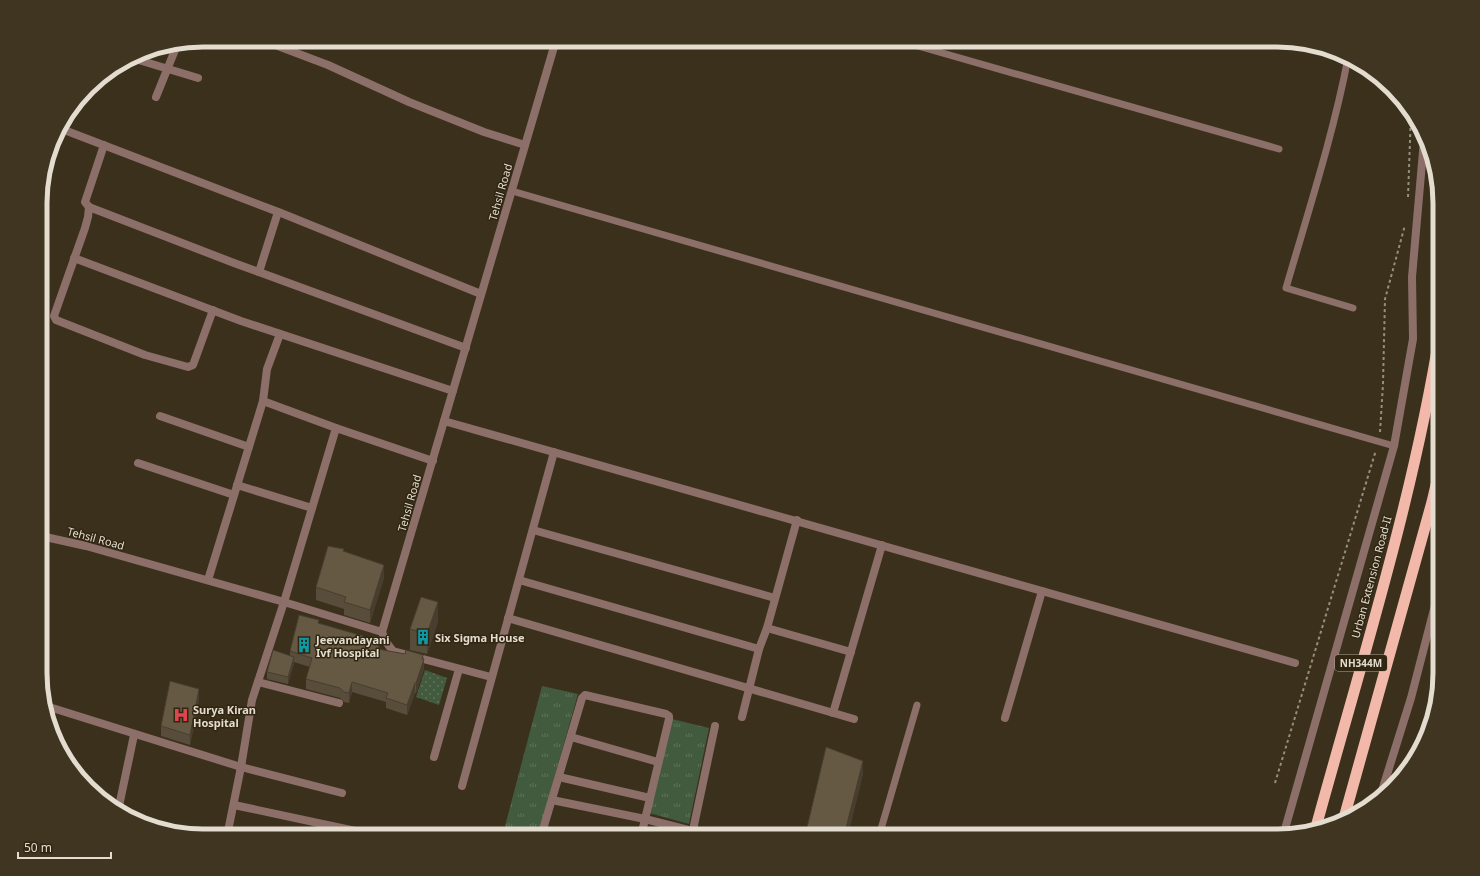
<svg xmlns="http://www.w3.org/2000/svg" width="1480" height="876" viewBox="0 0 1480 876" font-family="'Noto Sans',sans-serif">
  <defs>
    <pattern id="grass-dots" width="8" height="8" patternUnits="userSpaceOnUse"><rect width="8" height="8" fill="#425b3f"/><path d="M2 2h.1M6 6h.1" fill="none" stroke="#5d725a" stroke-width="1.8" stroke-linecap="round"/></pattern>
    <pattern id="park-tufts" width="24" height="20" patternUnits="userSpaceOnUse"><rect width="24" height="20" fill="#425b3f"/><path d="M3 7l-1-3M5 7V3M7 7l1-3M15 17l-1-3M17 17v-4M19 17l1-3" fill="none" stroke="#5d725a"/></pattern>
  </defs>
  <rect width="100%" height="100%" fill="#3b301b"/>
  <path fill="url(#grass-dots)" d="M425 670 447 678 439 705 416 697Z"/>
  <g fill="url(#park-tufts)">
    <path d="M542 686 578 694 538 835 504 830Z"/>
    <path d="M672 719 709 728 689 824 649 813Z"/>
  </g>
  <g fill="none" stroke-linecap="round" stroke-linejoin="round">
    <g stroke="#978e7e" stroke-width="2" stroke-dasharray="3 3" stroke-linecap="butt">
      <path d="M1408 197 1411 112"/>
      <path d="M1380 432 1383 384 1385 299 1405 225"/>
      <path d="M1275 783 1376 450"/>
    </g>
    <g stroke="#8c6f68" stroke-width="7">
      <path d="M897 40 1279 149"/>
      <path d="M1348 58C1333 136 1308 212 1286 288L1353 308"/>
      <path d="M512 191 1394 446"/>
      <path d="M879 836 917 705"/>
    </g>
    <g stroke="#8c6f68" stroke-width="8">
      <path d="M262 40 328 65 409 102 484 132 525 145"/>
      <path d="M132 58 198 78"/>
      <path d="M156 97 177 45"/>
      <path d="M59 128 281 213 481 294"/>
      <path d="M104 145 85 202 89 207 234 263 466 348"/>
      <path d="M89 207 88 217 85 228 54 316 56 320 145 355 188 367 193 365 213 310"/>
      <path d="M74 258 241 321 453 391"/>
      <path d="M259 272 278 212"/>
      <path d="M263 401 336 428 433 461"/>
      <path d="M160 416 249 447"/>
      <path d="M444 421 1295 663"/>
      <path d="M138 463 234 495"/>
      <path d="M237 485 312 508"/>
      <path d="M533 530 775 598"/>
      <path d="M41 536 86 546 284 602 382 632"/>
      <path d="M208 580 263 401 267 369 280 334"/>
      <path d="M519 580 759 649"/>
      <path d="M508 618 854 719"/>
      <path d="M767 628 851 652"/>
      <path d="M382 632 556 40"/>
      <path d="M382 632 386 642 393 651 491 677"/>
      <path d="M258 682 339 703"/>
      <path d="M46 706 241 767 342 793"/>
      <path d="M833 713 882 545"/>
      <path d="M742 717 759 649 767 628 797 520"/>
      <path d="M1005 718 1042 591"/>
      <path d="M571 737 658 762"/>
      <path d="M434 757 459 669"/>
      <path d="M559 777 650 798"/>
      <path d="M462 786 554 452"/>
      <path d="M552 800 645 819 712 836"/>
      <path d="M234 805 379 836"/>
      <path d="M118 811 134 735"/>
      <path d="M693 830 715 726"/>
      <path d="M227 836 241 767 252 700 284 602 336 428"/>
      <path d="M541 836 582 698 585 695 666 714 669 716V719L641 836"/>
    </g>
    <g stroke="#8c6f68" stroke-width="8">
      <path d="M1380 797 1411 698 1440 586"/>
      <path d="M1283 836 1394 446 1413 339 1412 277 1424 140"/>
    </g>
    <g stroke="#f2b9aa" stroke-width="11">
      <path d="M1344 818 1432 502 1440 468"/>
      <path d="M1316 827C1361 663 1413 500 1440 332"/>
    </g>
  </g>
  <g fill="#574d3a">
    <path d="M344 551 384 578 370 623 344 615V609L316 600V587Z"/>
    <path d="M438 622 427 654 410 650V629Z"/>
    <path d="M319 624 363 638 380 650 423 659 424 669 416 693H415L407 715 386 708V702L352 692 349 703 344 702 340 698 306 689V679L310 667 294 662 288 684 267 679V672L290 656V651Z"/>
    <path d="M199 700 190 745 161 736V726Z"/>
  </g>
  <g fill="#473e2f">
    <path d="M384 565V578L370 623V610Z"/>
    <path d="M438 602V622L427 654V634Z"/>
    <path d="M380 642V651L378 649Z"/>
    <path d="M423 655 424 669 416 693V683Z"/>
    <path d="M294 657V664L288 684V677Z"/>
    <path d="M352 682V692L349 703V693Z"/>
    <path d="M415 683V693L407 715V705Z"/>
    <path d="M199 689V700L190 745V735Z"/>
    <path d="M863 761V775L848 836H844Z"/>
  </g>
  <g fill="#655943" stroke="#473e2f">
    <path d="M328 546 344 549 343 551 384 565 370 610 344 602 346 597 316 587Z"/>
    <path d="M421 597 438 602 427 634 410 629Z"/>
    <path d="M299 615 319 620 318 623 363 636V638L380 642 378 649 405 654 406 650 423 655 422 659H424L416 683H415L407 705 386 698 388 693 352 682 349 693 344 692 340 688 306 679 312 658 290 651Z"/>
    <path d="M273 650 294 657 288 677 267 672Z"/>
    <path d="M170 681 199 689 190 735 161 726Z"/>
    <path d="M826 747 863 761 844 836H805Z"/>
  </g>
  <defs>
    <g id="building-bare" transform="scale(1.2)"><path d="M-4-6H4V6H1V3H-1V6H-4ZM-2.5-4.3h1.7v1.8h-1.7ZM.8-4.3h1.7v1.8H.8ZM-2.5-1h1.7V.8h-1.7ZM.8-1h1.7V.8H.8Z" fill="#0f9aa8" stroke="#312612" stroke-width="2.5" paint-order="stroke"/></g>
    <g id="hospital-bare" transform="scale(1.2)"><path d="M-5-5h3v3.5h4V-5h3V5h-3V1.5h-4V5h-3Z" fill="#e0444e" stroke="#312612" stroke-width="2.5" paint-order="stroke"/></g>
  </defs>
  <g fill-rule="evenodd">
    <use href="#building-bare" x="423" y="637"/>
    <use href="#building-bare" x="304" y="645"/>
    <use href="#hospital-bare" x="181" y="715"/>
  </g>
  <g text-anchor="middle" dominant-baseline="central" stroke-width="3" stroke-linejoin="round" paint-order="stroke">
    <rect fill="#312612" stroke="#aea596" stroke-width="1" x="1335" y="655" width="52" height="16" rx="3"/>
    <g font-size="10" font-weight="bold" fill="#e3dccf">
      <text x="1361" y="663">NH344M</text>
    </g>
    <g font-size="11" fill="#e3dccf" stroke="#312612">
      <text transform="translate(500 192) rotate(-74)">Tehsil Road</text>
      <text transform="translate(409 503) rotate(-74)">Tehsil Road</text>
      <text transform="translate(96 538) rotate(15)">Tehsil Road</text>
      <text transform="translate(1371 577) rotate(-75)">Urban Extension Road-II</text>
    </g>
    <g font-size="11" font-weight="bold" fill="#e3dccf" stroke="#312612" text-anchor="start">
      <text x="435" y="637">Six Sigma House</text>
      <text x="316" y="639">Jeevandayani<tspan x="316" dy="13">Ivf Hospital</tspan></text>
      <text x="193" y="709">Surya Kiran<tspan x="193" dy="13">Hospital</tspan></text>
    </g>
  </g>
  <path d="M0 0H1480V876H0ZM203 47H1277A156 156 0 0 1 1433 203V673A156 156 0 0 1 1277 829H203A156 156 0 0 1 47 673V203A156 156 0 0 1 203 47Z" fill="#3f3521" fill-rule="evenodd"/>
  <path fill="none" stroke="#e3dccf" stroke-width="5" d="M203 47H1277A156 156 0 0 1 1433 203V673A156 156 0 0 1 1277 829H203A156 156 0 0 1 47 673V203A156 156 0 0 1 203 47Z"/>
  <path d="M18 852v6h93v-6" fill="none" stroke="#e3dccf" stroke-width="2"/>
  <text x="24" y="852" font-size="12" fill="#e3dccf" stroke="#312612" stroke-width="3" paint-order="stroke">50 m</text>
</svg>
